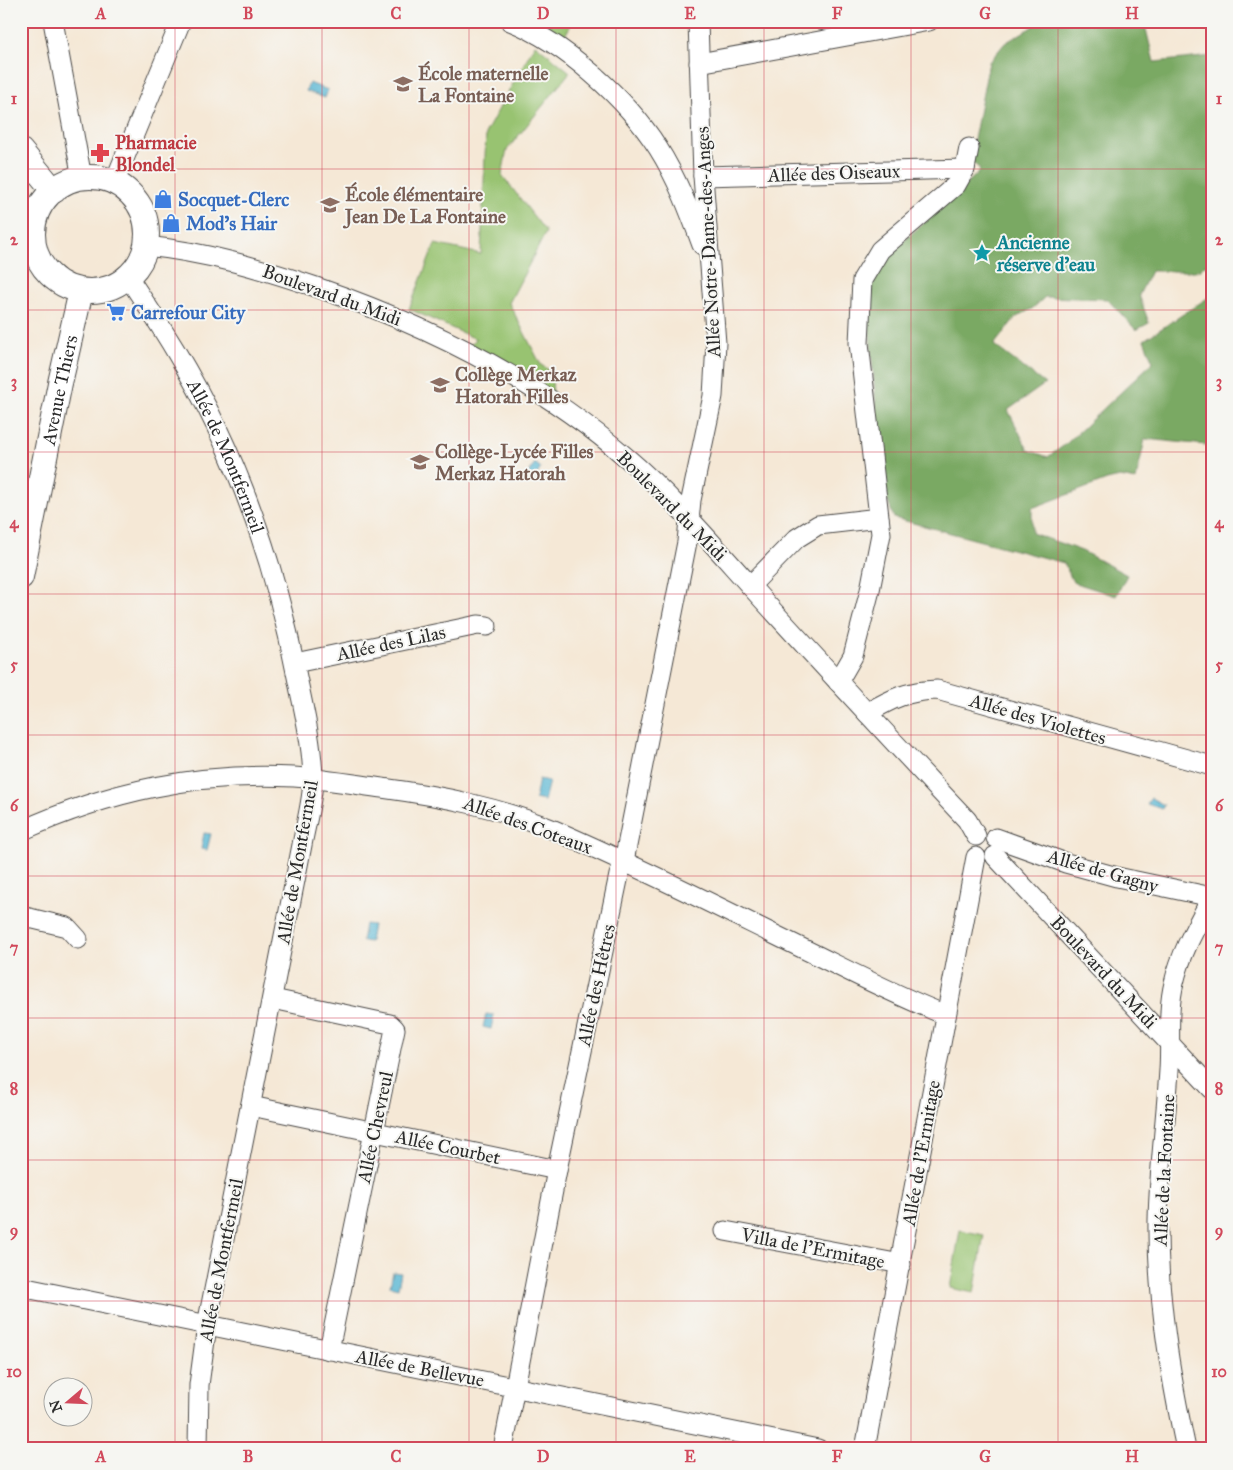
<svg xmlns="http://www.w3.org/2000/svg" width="1233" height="1470" viewBox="0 0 1233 1470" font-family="'IM FELL Great Primer',serif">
  <rect width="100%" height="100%" fill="#f6f6f2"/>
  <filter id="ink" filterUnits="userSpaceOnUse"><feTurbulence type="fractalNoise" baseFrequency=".02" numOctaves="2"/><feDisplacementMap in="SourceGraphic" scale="10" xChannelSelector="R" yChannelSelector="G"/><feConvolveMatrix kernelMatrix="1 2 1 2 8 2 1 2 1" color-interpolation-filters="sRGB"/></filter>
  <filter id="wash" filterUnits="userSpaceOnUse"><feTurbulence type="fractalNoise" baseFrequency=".0096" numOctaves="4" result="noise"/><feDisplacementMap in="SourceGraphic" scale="20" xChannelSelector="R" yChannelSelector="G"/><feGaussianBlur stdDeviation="1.12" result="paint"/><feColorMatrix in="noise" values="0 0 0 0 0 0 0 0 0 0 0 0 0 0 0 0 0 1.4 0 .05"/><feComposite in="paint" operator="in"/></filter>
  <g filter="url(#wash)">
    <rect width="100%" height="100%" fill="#f5e8d6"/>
    <g fill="#98c371" stroke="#62774e">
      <path d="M523 21H573L558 48Z"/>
      <path d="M535 44 570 72 507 150 502 175 546 232 509 303 541 365 552 372 553 401 466 349 476 339 409 309 435 244 481 254 486 132Z"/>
      <path d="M960 1230 984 1235 974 1293 950 1288Z"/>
    </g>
    <path fill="#7aa963" stroke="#526a47" d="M1042 21H1144L1154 62 1212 56V261L1197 271H1151L1139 295 1149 323 1136 330 1107 299 1045 297 1033 308 1015 318 994 345 1045 384 1008 410 1028 450 1048 457 1066 444 1153 362 1144 340 1212 295V436L1206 445 1145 439 1136 480 1120 477 1107 480 1032 508V533L1082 551 1127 575 1116 596 1073 582 1064 563 894 518 883 488 867 300 870 284 883 260 977 174 980 169 970 160 989 62 1005 43Z"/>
    <g fill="#54b5d3" stroke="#40707f">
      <path d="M309 83 328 90 325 98 306 91Z"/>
      <path d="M535 463 541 468 534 479 527 475Z"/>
      <path d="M539 779 549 781 544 801 535 799Z"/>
      <path d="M1151 798 1164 805 1162 809 1147 804Z"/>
      <path d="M204 833 211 834 207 850 201 849Z"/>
      <path d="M365 924 373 925 370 942 362 941Z"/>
      <path d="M486 1014 494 1015 491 1029 483 1027Z"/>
      <path d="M393 1272 401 1273 398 1288 390 1286Z"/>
    </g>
  </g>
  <g filter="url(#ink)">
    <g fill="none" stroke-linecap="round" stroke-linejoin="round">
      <g stroke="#494745" stroke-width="21">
        <g id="minor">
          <path d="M53 21 82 178"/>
          <path d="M510 21C564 42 627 99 658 148 677 178 690 212 702 245"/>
          <path d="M699 63 929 21"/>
          <path d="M703 176 965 169"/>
          <path d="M114 183 181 21"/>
          <path d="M146 246C205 252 260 268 316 287 429 326 536 379 627 458 675 499 720 553 763 600 830 673 898 747 967 820L976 836"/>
          <path id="s1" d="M128 277C144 301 160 325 175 350 235 449 275 563 297 677 304 710 312 744 313 778 313 799 306 823 302 845L207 1325 199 1385 198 1449"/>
          <path d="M750 586 797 538 818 525 879 518"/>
          <path d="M295 663 478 625 487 626"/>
          <path d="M838 682 853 656 870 590 881 534 859 343 862 280 880 250 956 185 965 169 969 148"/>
          <path d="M867 713C893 698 907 691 937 690L1212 766"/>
          <path d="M21 831C109 791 197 772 294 777 324 779 353 784 382 788 441 796 499 807 554 830 640 867 724 910 808 951 853 973 899 997 946 1015"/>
          <path d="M996 838 1066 863 1117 877 1212 897"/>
          <path d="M995 856 1212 1089"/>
          <path d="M21 916 67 927 78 939"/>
          <path d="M273 999 390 1024 395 1029 329 1350"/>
          <path d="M251 1106 557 1170"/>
          <path d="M725 1231 901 1264"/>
          <path d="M21 1287 818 1449"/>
          <path d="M503 1449 557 1170 619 875 624 861 687 542 691 500 713 396 716 343 703 176 698 21"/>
          <path d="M865 1449 976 857"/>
          <path d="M1186 1449C1170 1374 1157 1297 1158 1220 1159 1170 1166 1120 1169 1070 1171 1041 1167 1011 1174 983 1181 952 1197 925 1212 897"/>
        </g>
      </g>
      <g stroke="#494745" stroke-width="26">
        <g id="major">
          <path d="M21 151 54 191"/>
          <circle cx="90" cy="234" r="57"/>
          <path id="s2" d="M21 577 60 383 81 291"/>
        </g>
      </g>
      <use href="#minor" stroke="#fff" stroke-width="19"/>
      <use href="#major" stroke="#fff" stroke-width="24"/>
    </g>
  </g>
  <path fill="none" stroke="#d1495b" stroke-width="1" stroke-opacity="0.55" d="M175 21V1449M322 21V1449M469 21V1449M616 21V1449M764 21V1449M911 21V1449M1058 21V1449M21 169H1212M21 310H1212M21 452H1212M21 594H1212M21 735H1212M21 876H1212M21 1018H1212M21 1160H1212M21 1301H1212"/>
  <defs>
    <g id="school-bare" transform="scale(1.5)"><path d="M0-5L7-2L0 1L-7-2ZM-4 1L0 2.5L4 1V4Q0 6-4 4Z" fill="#8d6e63" stroke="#f6f6f2" stroke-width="2.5" paint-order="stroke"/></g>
    <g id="pharmacy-bare" transform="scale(1.5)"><path d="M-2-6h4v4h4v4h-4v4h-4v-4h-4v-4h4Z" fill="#e0444e" stroke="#f6f6f2" stroke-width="2.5" paint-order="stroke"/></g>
    <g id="shop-bare" transform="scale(1.5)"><path d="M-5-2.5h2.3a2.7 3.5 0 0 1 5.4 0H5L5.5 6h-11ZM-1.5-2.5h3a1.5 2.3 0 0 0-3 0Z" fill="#3f7fe0" stroke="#f6f6f2" stroke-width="2.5" paint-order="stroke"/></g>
    <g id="sight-bare" transform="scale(1.5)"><path d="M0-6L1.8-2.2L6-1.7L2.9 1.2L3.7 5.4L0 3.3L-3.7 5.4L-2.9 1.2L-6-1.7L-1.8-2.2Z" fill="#0f9aa8" stroke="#f6f6f2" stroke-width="2.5" paint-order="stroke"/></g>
    <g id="supermarket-bare" transform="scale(1.5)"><path d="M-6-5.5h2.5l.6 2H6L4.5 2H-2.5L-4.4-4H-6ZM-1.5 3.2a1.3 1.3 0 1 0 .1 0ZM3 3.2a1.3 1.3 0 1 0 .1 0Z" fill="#3f7fe0" stroke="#f6f6f2" stroke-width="2.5" paint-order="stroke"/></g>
  </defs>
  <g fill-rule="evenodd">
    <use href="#school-bare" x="403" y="84"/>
    <use href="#pharmacy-bare" x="100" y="153"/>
    <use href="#shop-bare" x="163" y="199"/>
    <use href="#school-bare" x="330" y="205"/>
    <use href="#shop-bare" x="171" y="223"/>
    <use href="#sight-bare" x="982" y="253"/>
    <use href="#supermarket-bare" x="116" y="312"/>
    <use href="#school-bare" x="440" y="385"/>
    <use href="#school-bare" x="420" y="462"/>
  </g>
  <g text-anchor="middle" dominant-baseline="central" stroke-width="4" stroke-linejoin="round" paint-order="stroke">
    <g font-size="19" font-weight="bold" fill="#785e54" stroke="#f6f6f2" text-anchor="start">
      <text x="418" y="73">École maternelle<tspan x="418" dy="22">La Fontaine</tspan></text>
      <text x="345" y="194">École élémentaire<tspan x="345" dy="22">Jean De La Fontaine</tspan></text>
      <text x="455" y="374">Collège Merkaz<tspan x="455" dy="22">Hatorah Filles</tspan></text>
      <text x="435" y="451">Collège-Lycée Filles<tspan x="435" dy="22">Merkaz Hatorah</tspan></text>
    </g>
    <g font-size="19" font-weight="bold" fill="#be3a42" stroke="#f6f6f2" text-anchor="start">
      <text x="115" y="142">Pharmacie<tspan x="115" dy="22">Blondel</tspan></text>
    </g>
    <g font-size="19" fill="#2b2b2b" stroke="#f6f6f2">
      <text transform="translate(834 173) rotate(-2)">Allée des Oiseaux</text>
      <text transform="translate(708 242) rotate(-93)">Allée Notre-Dame-des-Anges</text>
      <text transform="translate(332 295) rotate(20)">Boulevard du Midi</text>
      <text stroke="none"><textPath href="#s2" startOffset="191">Avenue Thiers</textPath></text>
      <text stroke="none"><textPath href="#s1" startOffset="205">Allée de Montfermeil</textPath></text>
      <text transform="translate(672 506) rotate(45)">Boulevard du Midi</text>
      <text transform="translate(391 643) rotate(-12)">Allée des Lilas</text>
      <text transform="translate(1038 719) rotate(16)">Allée des Violettes</text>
      <text transform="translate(528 825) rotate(20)">Allée des Coteaux</text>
      <text transform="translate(297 862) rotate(-80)">Allée de Montfermeil</text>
      <text transform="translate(1103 871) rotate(16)">Allée de Gagny</text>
      <text transform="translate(1104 972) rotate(47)">Boulevard du Midi</text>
      <text transform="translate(596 985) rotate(-78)">Allée des Hêtres</text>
      <text transform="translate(375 1127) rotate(-78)">Allée Chevreul</text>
      <text transform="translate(448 1147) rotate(12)">Allée Courbet</text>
      <text transform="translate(921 1153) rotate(-80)">Allée de l'Ermitage</text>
      <text transform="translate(1164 1170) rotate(-87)">Allée de la Fontaine</text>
      <text transform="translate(813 1248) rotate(11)">Villa de l'Ermitage</text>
      <text transform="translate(221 1260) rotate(-79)">Allée de Montfermeil</text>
      <text transform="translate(420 1368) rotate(11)">Allée de Bellevue</text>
    </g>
    <g font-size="19" font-weight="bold" fill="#366cbe" stroke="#f6f6f2" text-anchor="start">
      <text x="178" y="199">Socquet-Clerc</text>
      <text x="186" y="223">Mod's Hair</text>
      <text x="131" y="312">Carrefour City</text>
    </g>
    <g font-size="19" font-weight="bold" fill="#0d838f" stroke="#f6f6f2" text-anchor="start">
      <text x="997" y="242">Ancienne<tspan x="997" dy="22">réserve d'eau</tspan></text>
    </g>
  </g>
  <rect width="1233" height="1470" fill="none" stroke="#f6f6f2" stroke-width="55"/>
  <g transform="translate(68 1402) rotate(251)"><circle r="24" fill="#f6f6f2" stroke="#a5a5a2"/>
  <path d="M0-4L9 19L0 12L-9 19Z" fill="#d1495b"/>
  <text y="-8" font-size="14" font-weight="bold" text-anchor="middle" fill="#2b2b2b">N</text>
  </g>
  <rect x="28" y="28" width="1178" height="1414" fill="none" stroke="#d1495b" stroke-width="2"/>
  <g font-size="16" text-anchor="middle" font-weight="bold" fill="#d1495b">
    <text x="101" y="19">A</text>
    <text x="248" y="19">B</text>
    <text x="396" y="19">C</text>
    <text x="543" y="19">D</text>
    <text x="690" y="19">E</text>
    <text x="837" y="19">F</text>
    <text x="985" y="19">G</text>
    <text x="1132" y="19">H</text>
    <text x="14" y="104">1</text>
    <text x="1219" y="104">1</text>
    <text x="14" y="245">2</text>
    <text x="1219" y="245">2</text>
    <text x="14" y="387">3</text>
    <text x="1219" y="387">3</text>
    <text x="14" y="528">4</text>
    <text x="1219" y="528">4</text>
    <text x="14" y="670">5</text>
    <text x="1219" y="670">5</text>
    <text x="14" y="811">6</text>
    <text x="1219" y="811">6</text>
    <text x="14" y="953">7</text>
    <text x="1219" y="953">7</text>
    <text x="14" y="1094">8</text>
    <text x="1219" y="1094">8</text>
    <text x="14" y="1236">9</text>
    <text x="1219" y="1236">9</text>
    <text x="14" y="1377">10</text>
    <text x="1219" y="1377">10</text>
    <text x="101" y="1462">A</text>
    <text x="248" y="1462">B</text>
    <text x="396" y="1462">C</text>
    <text x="543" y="1462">D</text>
    <text x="690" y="1462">E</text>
    <text x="837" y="1462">F</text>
    <text x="985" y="1462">G</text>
    <text x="1132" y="1462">H</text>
  </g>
</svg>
